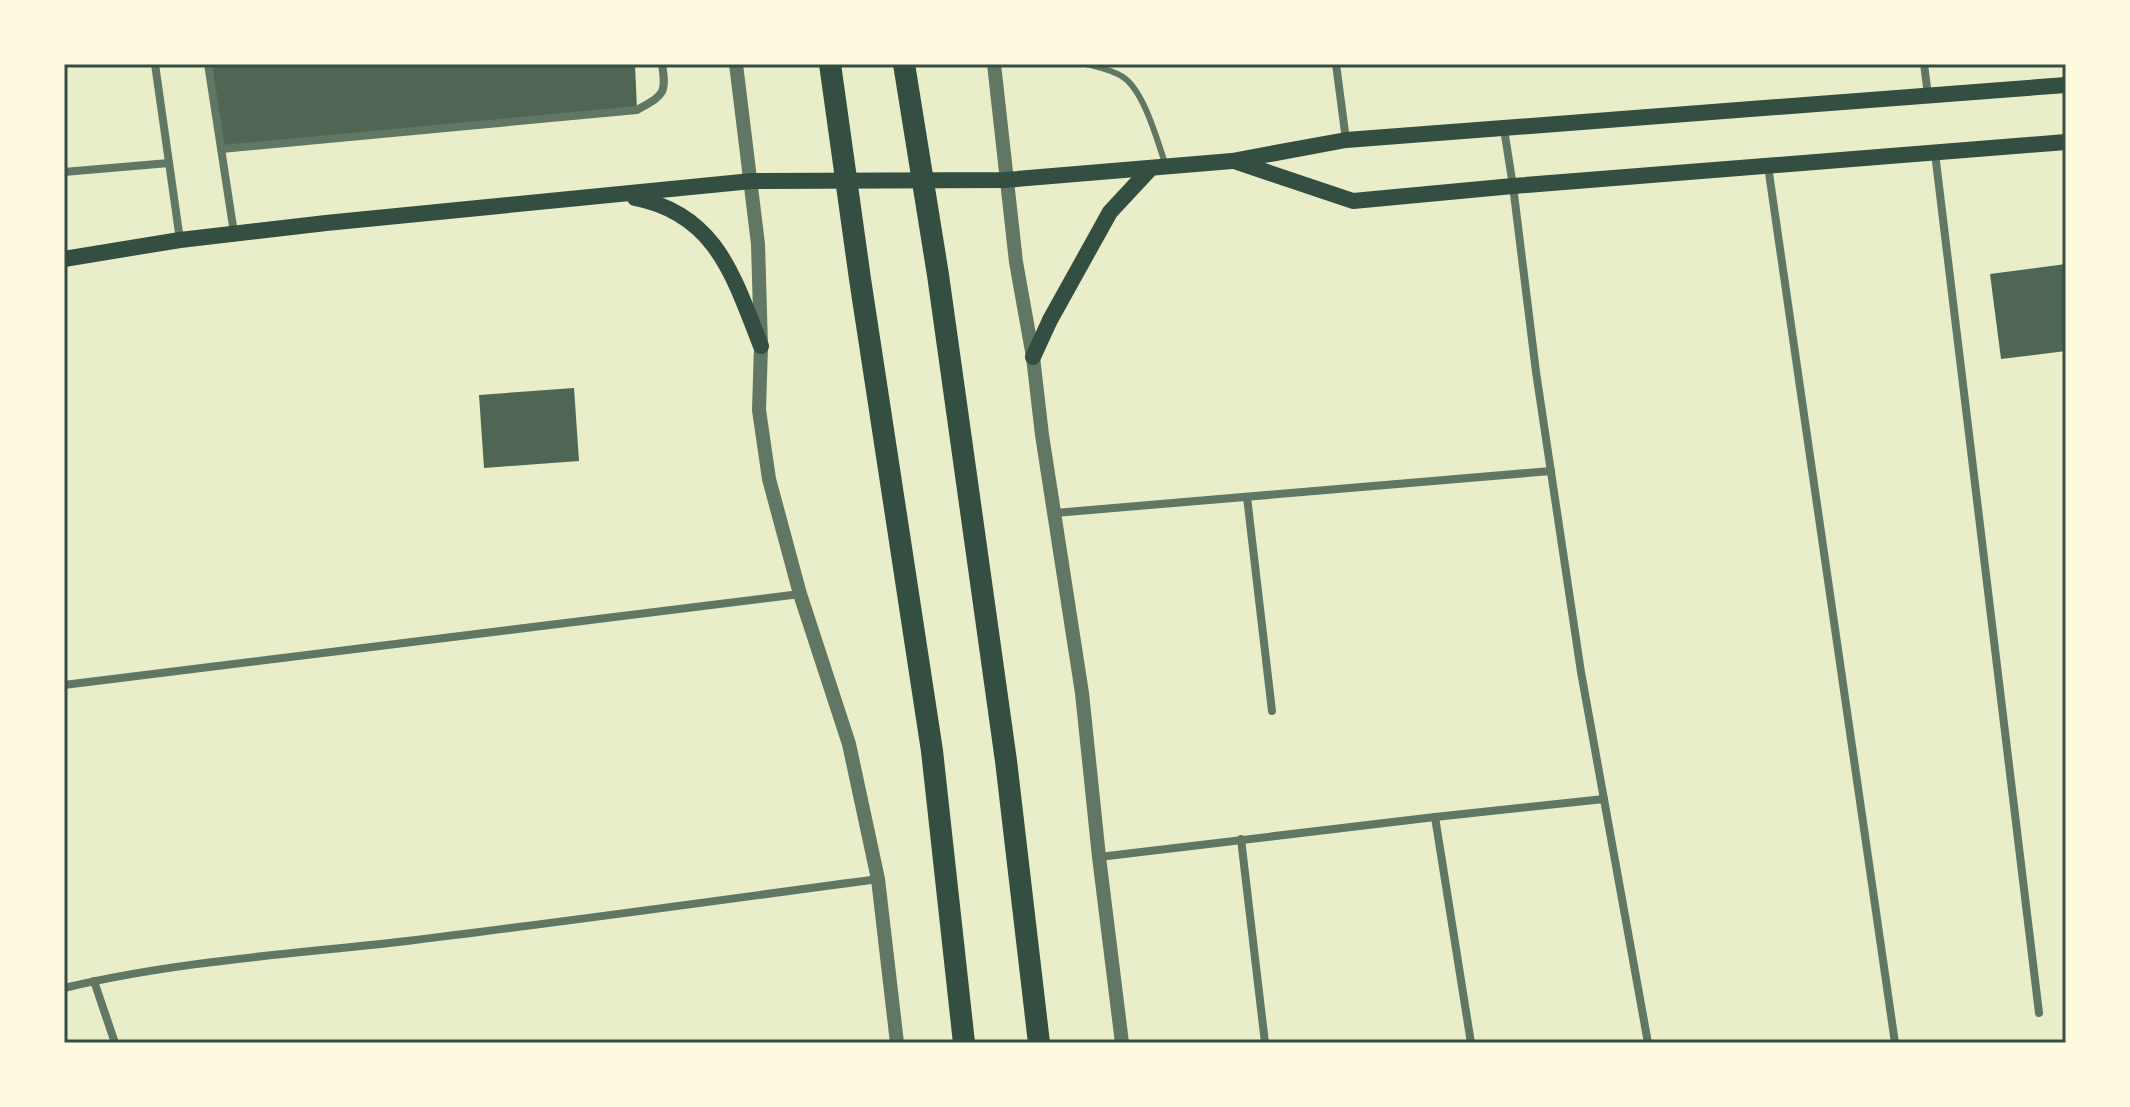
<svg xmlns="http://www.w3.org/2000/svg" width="2130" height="1107" viewBox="0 0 2130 1107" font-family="'Roboto Serif',serif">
  <rect width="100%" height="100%" fill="#e9edc9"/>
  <g fill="#4f6655">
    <path d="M208 64H635L637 110 221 149Z"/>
    <path d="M2066 264V351L2001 359 1990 274Z"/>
    <path d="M574 388 579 461 484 468 479 395Z"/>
  </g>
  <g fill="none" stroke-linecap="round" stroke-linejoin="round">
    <path stroke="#617663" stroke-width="6" d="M1086 64C1098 67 1113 70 1123 77 1144 91 1157 140 1165 163"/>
    <g stroke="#617663" stroke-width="8">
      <path d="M155 64 180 240"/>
      <path d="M208 64 234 233"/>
      <path d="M1336 64 1346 140"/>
      <path d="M1924 64 1928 95"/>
      <path d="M1504 129 1513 186 1536 372 1581 672 1648 1043"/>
      <path d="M221 149 637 110C663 95 667 95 662 64"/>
      <path d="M1935 153 2039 1013"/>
      <path d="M1768 166 1895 1043"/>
      <path d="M64 172 169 163"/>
      <path d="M1247 497 1272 711"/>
      <path d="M1055 513 1551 471"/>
      <path d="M64 685 800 594"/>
      <path d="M1435 817 1471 1043"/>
      <path d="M1241 839 1265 1043"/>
      <path d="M1099 857 1435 817 1604 799"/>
      <path d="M94 981 115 1043"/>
      <path d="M64 988C176 961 293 954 407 941 564 922 721 900 878 879"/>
    </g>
    <g stroke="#617663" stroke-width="14">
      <path d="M736 64 758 244 761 346 759 410 769 479 800 594 849 744 878 879 897 1043"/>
      <path d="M994 64 1016 262 1033 357 1042 435 1082 693 1099 857 1122 1043"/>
    </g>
    <g stroke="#344e41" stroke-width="16">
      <path d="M1237 162 1353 201 1513 186 2066 142"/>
      <path d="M635 198C717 214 734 278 761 346"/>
      <path d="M64 259 180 240 326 223 752 181 1005 180 1232 161 1346 140 2066 85"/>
      <path d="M1033 357 1050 320 1110 212 1151 168"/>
    </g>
    <g stroke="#344e41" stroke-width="22">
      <path d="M830 64 860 279 932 751 964 1043"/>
      <path d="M904 64 938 275 1006 761 1039 1043"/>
    </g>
  </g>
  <rect width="2130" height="1107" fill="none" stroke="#fefae0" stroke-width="132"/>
  <rect x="66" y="66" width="1998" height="975" fill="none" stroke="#344e41" stroke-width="3"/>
</svg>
